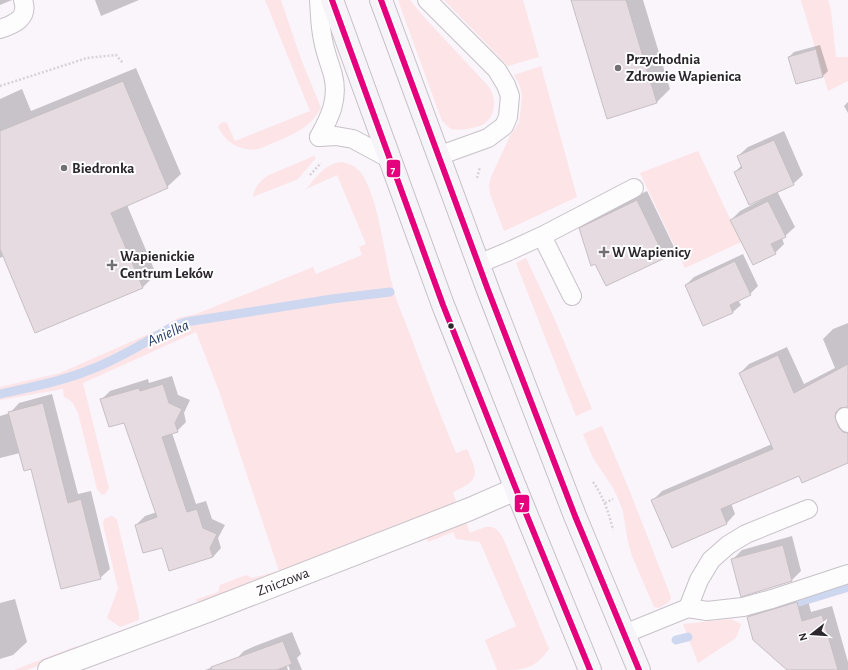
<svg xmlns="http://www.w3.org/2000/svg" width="848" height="670" viewBox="0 0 848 670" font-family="'Alegreya Sans',sans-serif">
  <rect width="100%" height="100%" fill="#faf4fb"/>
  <g fill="#fce4e7">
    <path d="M265 0H281L301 59 321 108C310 127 298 132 278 141 272 143 265 147 258 149 241 152 225 142 218 127L221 123 224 122 227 123 235 141 310 111Z"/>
    <path d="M398 0H410L422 15 489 87C497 100 496 117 482 125 478 127 471 128 467 129 462 130 456 130 451 129 448 127 445 123 442 121Z"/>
    <path d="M444 0H523L539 57 508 66Z"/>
    <path d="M801 0H828L831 11 836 57H848V81L828 91Z"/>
    <path d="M541 66 577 197 504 231 490 194 489 185 491 177 510 136 519 122 521 108 522 96 520 86 514 75Z"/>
    <path d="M698 151 741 242 685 268 640 173Z"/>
    <path d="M314 156 316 158 298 179 253 197C254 187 261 180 269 175Z"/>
    <path d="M342 162C352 164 360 169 365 179 382 215 383 254 394 291 398 306 405 321 411 337 425 376 440 414 456 453L467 449C478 474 481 480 453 492L456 502 416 520 202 603 195 600 218 592 220 585 246 575 252 578 279 571 219 391 196 332 83 383 109 488 105 494 102 495 97 489 78 413C75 406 72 400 64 397L63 389 0 400V387L60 373 160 329 178 318 196 314 313 267 316 274 362 255 359 247 366 244 337 175 306 189C317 177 325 163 342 162Z"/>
    <path d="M526 258 555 320 592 409 576 416 516 263Z"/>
    <path d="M602 426 630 492 671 597 669 602 659 608 654 607 632 556 628 542 623 512 618 498 612 486 593 458 583 434Z"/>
    <path d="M111 516 114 517 117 520 139 614V620L120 627 107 618 118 589 103 524 104 519Z"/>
    <path d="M466 522 470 533C486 527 493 521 503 538L549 649C534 670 524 670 497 670L485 640 516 626 480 542 456 539 453 532 428 542 426 536Z"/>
    <path d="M848 580V592L766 617 770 605Z"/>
    <path d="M731 619 741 624 736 638 698 663 683 624Z"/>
    <path d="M77 646 75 652 27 670H14Z"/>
  </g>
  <g fill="#0003">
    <path d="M0 0H12L0 5Z"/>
    <path d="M95 0H139L101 16Z"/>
    <path d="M574 0H643L670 89 657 102Z"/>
    <path d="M820 45 828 71 823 76 797 83 789 57 794 52Z"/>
    <path d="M136 68 181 174 167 187 127 205 156 274 143 287 4 256 0 258V99L22 89 31 111Z"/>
    <path d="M848 102V113L844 106Z"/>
    <path d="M784 131 803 175 793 184 777 191 795 227 785 236 782 238 784 244 775 253 731 220 740 211 765 198 735 172 742 165 738 156 748 147Z"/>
    <path d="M647 191 674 247 664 257 580 229 590 219Z"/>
    <path d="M743 254 758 286 750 294 738 300 741 305 733 312 704 325 686 285 694 277Z"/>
    <path d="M848 323V406H843L844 412 848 417V462L800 475 731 503 735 514 726 524 653 500 662 491 772 444 740 373 749 364 787 347 804 384 835 368 823 339 833 329Z"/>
    <path d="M172 376 178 395 190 400 184 413 186 422 177 431 172 433 196 504 206 501 212 519 225 525 218 538 221 548 213 557 162 546 136 525 145 516 157 512 125 421 101 400 110 391 148 379 149 383Z"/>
    <path d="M52 394 78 494 91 491 110 569 100 578 32 468 20 453 0 458V416L10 413 19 403Z"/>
    <path d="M792 536 801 571 791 581 732 560 742 550Z"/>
    <path d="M806 593 811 612 832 606 848 662V670H789L748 617 757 608Z"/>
    <path d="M15 599 27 642 13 655 0 659V603Z"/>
    <path d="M292 632 301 654 297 658 302 670H290L287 661 285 662 288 670H205L237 658 244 651 255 646Z"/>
  </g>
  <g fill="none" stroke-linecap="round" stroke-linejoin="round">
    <g stroke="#cdd8f0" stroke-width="9">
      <path d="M0 394C31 387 63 381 92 369 121 358 147 341 174 326L186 322 332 299 390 292"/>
      <path d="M786 606 848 587"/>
      <path d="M676 640 688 637"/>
    </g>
  </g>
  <g fill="#e5dbe1" stroke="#c6bfc3">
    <path d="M571 0H626L657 103 607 119Z"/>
    <path d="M816 49 823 77 796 84 788 57Z"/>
    <path d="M123 81 168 188 111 213 143 288 35 333 0 249V131Z"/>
    <path d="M774 140 794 185 749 205 734 172 742 168 737 156Z"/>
    <path d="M637 200 665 258 606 286 595 264 591 266 579 228Z"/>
    <path d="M768 201 786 237 771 244 776 254 753 265 730 220Z"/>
    <path d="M735 261 751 295 730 305 733 313 703 326 685 285Z"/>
    <path d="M778 355 794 393 848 364V407L840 408 836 412 835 417 839 428 843 432 848 433V463L802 483 799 476 721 509 727 524 672 548 651 500 773 449 739 373Z"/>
    <path d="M163 384 169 403 182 409 175 423 178 432 162 437 187 512 197 509 203 528 217 534 210 548 213 557 169 571 162 548 143 553 135 525 157 517 124 423 109 427 100 399 139 388 140 391Z"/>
    <path d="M43 403 68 503 81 499 101 579 61 589 31 469 24 471 8 412Z"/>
    <path d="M783 545 792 581 741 597 731 559Z"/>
    <path d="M797 602 802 621 822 615 838 670H787L753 640 747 617Z"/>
    <path d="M283 641 292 664 277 670H212L211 667Z"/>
  </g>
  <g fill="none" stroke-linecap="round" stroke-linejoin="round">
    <g stroke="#c7c1c8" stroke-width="20">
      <g id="lane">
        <path d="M319 0C320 13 320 27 323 40 325 52 330 64 333 75 339 99 330 117 319 137"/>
        <path d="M427 0 497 70 506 85 510 96 508 117 504 126 488 138 438 156"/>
        <path d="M0 29C15 24 29 18 23 0"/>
        <path d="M319 137 336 136 353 139 390 159"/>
        <path d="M542 236 634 188"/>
        <path d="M478 264 507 252 542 236 572 296"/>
        <path d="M845 417 848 423"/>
        <path d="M688 608 699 580 711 560 728 545 746 534 808 509"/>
        <path d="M624 634 688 608 707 611 743 607 772 599 848 574"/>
      </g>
    </g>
    <g stroke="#c7c1c8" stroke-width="24">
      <path id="street" d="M49 670 208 611 470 509 516 489"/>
    </g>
    <g stroke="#c7c1c8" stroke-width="24">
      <g id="secondary">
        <path d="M332 0 443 305 516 489 590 670"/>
        <path d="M381 0 488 290 575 516 639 670"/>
      </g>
    </g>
    <g stroke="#d6d4d7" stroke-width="2.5" stroke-dasharray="2 2" stroke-linecap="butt">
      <path d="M0 86 87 58 116 55 123 63"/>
      <path d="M310 175 321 163"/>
      <path d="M477 178 480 167"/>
      <path d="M593 482C603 496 609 513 613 530"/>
      <path d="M605 503 613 499"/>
    </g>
    <use href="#lane" stroke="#fefdfe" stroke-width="18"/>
    <use href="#street" stroke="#fefdfe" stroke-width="22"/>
    <use href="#secondary" stroke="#f6f4f9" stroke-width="22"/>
    <g stroke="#fff" stroke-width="9">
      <g id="bus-1">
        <path d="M332 0 443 305 516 489 590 670"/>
        <path d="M381 0 488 290 575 516 639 670"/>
      </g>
    </g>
    <use href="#bus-1" stroke="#e5007d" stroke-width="6"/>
  </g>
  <g fill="#746e75" stroke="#fff" stroke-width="1.5">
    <circle cx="618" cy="68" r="4"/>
    <circle cx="64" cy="168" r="4"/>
    <path d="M602 246h4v4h4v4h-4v4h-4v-4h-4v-4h4z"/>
    <path d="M110 259h4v4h4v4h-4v4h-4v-4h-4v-4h4z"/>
  </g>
  <circle fill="#2c262d" stroke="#fff" stroke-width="1.5" cx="451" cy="326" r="3.5"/>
  <g text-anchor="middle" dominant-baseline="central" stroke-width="4" stroke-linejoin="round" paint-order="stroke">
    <g font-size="15" font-weight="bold" fill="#2c262d" stroke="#fff" text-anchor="start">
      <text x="626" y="59">Przychodnia<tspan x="626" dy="17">Zdrowie Wapienica</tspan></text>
      <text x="72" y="168">Biedronka</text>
      <text x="612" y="252">W Wapienicy</text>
      <text x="120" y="256">Wapienickie<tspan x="120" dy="17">Centrum Leków</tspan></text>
    </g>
    <g font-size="15" fill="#2c262d" stroke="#fff">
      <text transform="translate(283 582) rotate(-21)">Zniczowa</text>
    </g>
    <g font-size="16" font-style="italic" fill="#2a406c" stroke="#fff">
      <text transform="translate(168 333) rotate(-24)">Anielka</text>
    </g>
  </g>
  <g stroke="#fff" stroke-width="1.5">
    <rect x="386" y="159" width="15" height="19" rx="4" fill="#e5007d"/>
    <rect x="514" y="494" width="16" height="19" rx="4" fill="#e5007d"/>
  </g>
  <g font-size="11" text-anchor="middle" font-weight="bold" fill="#fff">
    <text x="393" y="173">7</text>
    <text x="522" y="508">7</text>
  </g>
  <g transform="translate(812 634) rotate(253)" stroke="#ffffff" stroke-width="3" paint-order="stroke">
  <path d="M0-3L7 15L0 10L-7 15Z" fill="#2c262d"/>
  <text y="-6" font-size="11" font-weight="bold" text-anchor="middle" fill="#2c262d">N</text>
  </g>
</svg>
